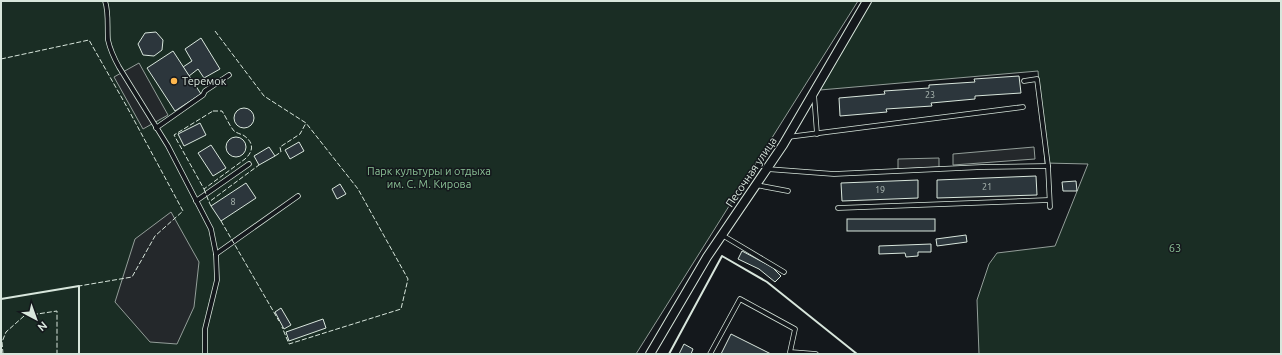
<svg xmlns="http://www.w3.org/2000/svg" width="1282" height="355" viewBox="0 0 1282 355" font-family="Ubuntu,sans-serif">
  <rect width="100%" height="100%" fill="#14181c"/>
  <g fill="#1a2d24" stroke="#939e99">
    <path d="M1 1H858L636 354H1Z"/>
    <path d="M871 1H1281V354H979L977 300 989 264 997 253 1055 246 1088 164 1045 163 1038 71 820 90Z"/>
  </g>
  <g fill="#24282b" stroke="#939e99">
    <path d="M139 63 168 115 143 129 114 77Z"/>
    <path d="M1034 147 1035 159 953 165V154Z"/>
    <path d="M939 158V167L898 169V159Z"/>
    <path d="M171 212 199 262 194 307 177 344 150 342 115 302 135 239Z"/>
  </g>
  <g fill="#2c363c" stroke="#d8e6dc">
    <path d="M156 32 163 40 162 50 154 56 143 55 138 44 145 33Z"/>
    <path d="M201 38 220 69 204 78 198 69 189 76 183 67 192 61 185 49Z"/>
    <path d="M173 51 201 94 175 111 147 68Z"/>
    <path d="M1019 76 1021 93 975 96V99L931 103 932 106 886 109 887 112 840 116 839 98 885 94 884 91 929 88V85L975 82 974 79Z"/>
    <circle cx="244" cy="118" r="10"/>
    <path d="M200 123 206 135 184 146 178 134Z"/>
    <circle cx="236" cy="147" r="10"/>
    <path d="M299 142 304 151 290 159 285 150Z"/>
    <path d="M211 145 226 168 213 176 198 153Z"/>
    <path d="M269 147 275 156 259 165 254 156Z"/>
    <path d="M1036 176 1037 195 937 198V180Z"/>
    <path d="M918 180V198L842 201 841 183Z"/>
    <path d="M1076 181 1077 191H1063L1062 182Z"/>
    <path d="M246 183 256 198 221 221 211 206Z"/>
    <path d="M340 184 346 194 337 199 332 189Z"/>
    <rect x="847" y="219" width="88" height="12"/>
    <path d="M966 235 967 242 937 246 936 239Z"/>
    <path d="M931 244V252H918V256L906 257 905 253 879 254V246Z"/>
    <path d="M742 251 772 267 781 276 775 282 759 269 738 259Z"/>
    <path d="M281 308 291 325 284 329 275 312Z"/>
    <path d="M323 319 326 328 289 341 286 332Z"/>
    <path d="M731 334 771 354H721Z"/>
    <path d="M684 344 693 349 691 354H679Z"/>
  </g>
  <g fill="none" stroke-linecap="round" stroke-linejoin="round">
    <g stroke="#d8e6dc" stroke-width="5.5">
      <g id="service">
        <path d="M105 1C109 12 107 28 108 40 110 49 114 58 119 67L168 146 211 229 216 254 217 280 205 329V354"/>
        <path d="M1024 81 1037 79 1048 166 1050 207"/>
        <path d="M814 94 817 134"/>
        <path d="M156 128 203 95 205 91 229 75"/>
        <path d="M788 137 1023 107"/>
        <path d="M767 169 834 174 982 167 1048 166"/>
        <path d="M756 185 788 191"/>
        <path d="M196 201 249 164"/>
        <path d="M838 208 1049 200"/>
        <path d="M722 235 784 272"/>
        <path d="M216 254 298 196"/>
        <path d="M710 354 740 299 795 329 790 352 816 354"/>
      </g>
    </g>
    <g stroke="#d8e6dc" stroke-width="10">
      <path id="minor" d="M650 354 707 257 783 145 867 1"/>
    </g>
    <use href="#service" stroke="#14181c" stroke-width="4"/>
    <use href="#minor" stroke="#14181c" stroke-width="8"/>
    <g stroke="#d8e6dc" stroke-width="1" stroke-dasharray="5 2" stroke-linecap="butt">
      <path d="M215 31 264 96 306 123 358 189 408 279 401 309 289 344 282 327"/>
      <path d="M1 59 89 40 127 107 183 211 155 236 132 277 79 286"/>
      <path d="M213 111H222C226 117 229 125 234 131 237 133 240 134 243 135 254 142 254 151 245 159L204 189 174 135Z"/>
      <path d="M275 156 281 152 280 147 300 134 306 123"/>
      <path d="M204 189 209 202"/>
      <path d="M211 206 209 202 259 165"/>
      <path d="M221 221 279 321"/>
      <path d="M3 354 2 342 6 332 24 316 57 311V354"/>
    </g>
    <g stroke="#d8e6dc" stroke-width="2">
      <path d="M1 299 79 286V354"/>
      <path d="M669 354 722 256 767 282 857 354"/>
    </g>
  </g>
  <circle fill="#ffb74d" stroke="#14181c" stroke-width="1.5" cx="174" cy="81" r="4"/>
  <g text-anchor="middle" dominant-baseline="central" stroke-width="3" stroke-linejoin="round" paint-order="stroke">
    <g font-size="9" fill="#adbab4">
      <text x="930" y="95">23</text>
      <text x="987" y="187">21</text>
      <text x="880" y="190">19</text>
      <text x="233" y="202">8</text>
    </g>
    <g font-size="11" fill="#d8e6dc" stroke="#14181c" text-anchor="start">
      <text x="182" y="81">Теремок</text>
    </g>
    <g font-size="11" fill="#8ac095" stroke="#14181c">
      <text x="429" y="171">Парк культуры и отдыха<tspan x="429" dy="13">им. С. М. Кирова</tspan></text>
      <text x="1175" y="248">63</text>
    </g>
    <g font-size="11" fill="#d8e6dc" stroke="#14181c">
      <text transform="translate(751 172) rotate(-56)">Песочная улица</text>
    </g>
  </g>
  <rect width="1282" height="355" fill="none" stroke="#d8e6dc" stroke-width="4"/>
  <g transform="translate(36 319) rotate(139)" stroke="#14181c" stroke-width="3" paint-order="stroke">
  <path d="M0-3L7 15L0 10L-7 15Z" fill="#d8e6dc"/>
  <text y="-6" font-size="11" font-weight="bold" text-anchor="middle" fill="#d8e6dc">N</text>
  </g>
</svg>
